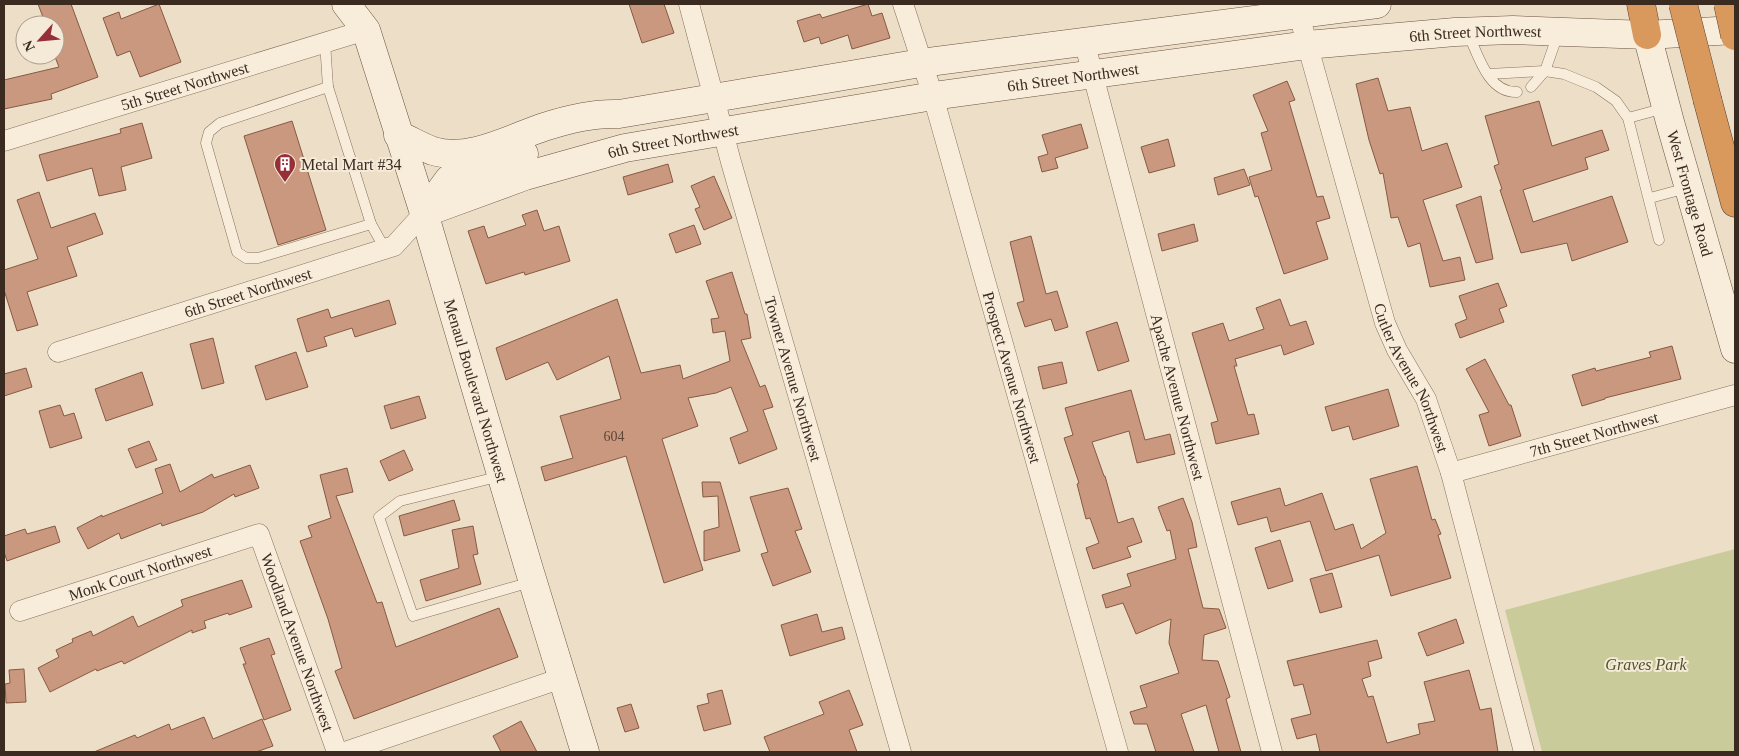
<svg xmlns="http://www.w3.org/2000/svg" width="1739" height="756" viewBox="0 0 1739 756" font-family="Georgia,serif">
  <rect width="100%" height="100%" fill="#eddfc7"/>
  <path fill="#cacb9b" d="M1735 549V752H1542L1505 610Z"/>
  <g fill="#ca987e" stroke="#875943">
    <path d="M38 4H71L98 77 51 94 52 99 4 109V80L59 67 55 57V25H46Z"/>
    <path d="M159 4 181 62 140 77 130 51 117 56 103 18 119 12 121 19Z"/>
    <path d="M629 4H664L674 33 642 43Z"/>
    <path d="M868 4 872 16 882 13 890 38 852 49 848 35 821 44 819 37 804 42 797 21 820 14 822 18Z"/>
    <path d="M1378 78 1388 111 1410 107 1422 151 1447 143 1462 187 1423 200 1443 261 1460 257 1465 280 1430 287 1420 243 1408 247 1398 217 1391 218 1383 173 1380 174 1369 140 1356 84Z"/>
    <path d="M1287 81 1295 100 1289 102 1317 197 1323 196 1330 218 1316 222 1328 259 1284 274 1258 196 1255 197 1249 177 1272 170 1261 133 1268 131 1253 95Z"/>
    <path d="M1539 101 1552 146 1602 130 1609 150 1585 158 1588 169 1523 190 1533 222 1612 196 1628 242 1572 261 1567 243 1521 253 1500 190 1502 189 1494 166 1499 164 1485 116Z"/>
    <path d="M292 121 326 230 278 245 244 136Z"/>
    <path d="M142 123 152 158 121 167 126 190 99 196 92 168 47 181 39 155 121 133 120 129Z"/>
    <path d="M1081 124 1088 148 1055 158 1058 168 1042 172 1038 157 1048 154 1042 135Z"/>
    <path d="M1168 139 1175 166 1149 173 1141 147Z"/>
    <path d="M668 164 673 182 628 195 623 177Z"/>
    <path d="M1244 169 1250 185 1218 195 1214 178Z"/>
    <path d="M714 176 732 218 704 230 695 209 700 207 691 186Z"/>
    <path d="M39 192 51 228 95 213 103 234 67 247 77 276 27 292 38 325 17 331 4 290V270L38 259 17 200Z"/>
    <path d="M1481 196 1493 259 1476 263 1456 205Z"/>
    <path d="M537 210 544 231 559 226 570 261 525 275 524 272 486 284 468 231 484 226 488 238 526 225 522 215Z"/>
    <path d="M1194 224 1198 241 1162 251 1158 234Z"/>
    <path d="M694 225 701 244 676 253 669 234Z"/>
    <path d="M1031 236 1046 294 1057 291 1068 327 1055 331 1051 319 1025 327 1017 303 1024 301 1010 242Z"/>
    <path d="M732 272 745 314H747L751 338 741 340 760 387 765 385 773 407 763 410 777 449 739 464 730 438 748 431 731 387 716 393 688 398 698 426 662 439 703 570 664 583 626 456 545 481 541 467 573 458 560 416 621 399 609 356 557 380 548 362 506 380 496 348 617 299 641 373 680 365 683 379 730 361 725 331 713 333 711 319 719 318 706 281Z"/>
    <path d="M1498 283 1507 306 1499 309 1504 322 1460 338 1455 324 1467 319 1459 296Z"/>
    <path d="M1280 299 1290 326 1306 321 1314 344 1284 355 1281 345 1235 359 1237 366H1234L1248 415 1254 414 1259 434 1216 444 1211 423 1218 421 1192 333 1223 323 1229 341 1264 329 1256 308Z"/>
    <path d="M389 300 396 324 355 337 352 328 324 337 327 346 307 352 297 319 328 309 331 318Z"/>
    <path d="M1117 322 1129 361 1098 371 1086 332Z"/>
    <path d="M213 338 224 383 202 389 190 344Z"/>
    <path d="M1672 346 1681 379 1605 398V399L1582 406 1572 375 1595 368 1596 371 1651 357 1649 352Z"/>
    <path d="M296 352 308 387 266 400 255 366Z"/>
    <path d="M1485 359 1509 405H1511L1521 436 1489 446 1479 415 1489 412 1466 369Z"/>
    <path d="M1062 362 1067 383 1043 389 1038 367Z"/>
    <path d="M26 368 32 387 4 396V374Z"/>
    <path d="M142 372 153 405 106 421 95 389Z"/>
    <path d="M1388 389 1399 426 1353 440 1349 426 1332 431 1325 407Z"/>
    <path d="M1131 390 1145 440 1170 434 1175 454 1137 463 1129 431 1092 442 1104 476H1105L1118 523 1133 518 1142 542 1127 547 1131 557 1093 569 1086 548 1099 543 1090 518 1086 519 1077 484 1079 483 1064 438 1073 435 1065 408Z"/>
    <path d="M419 396 426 418 391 429 384 406Z"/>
    <path d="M60 405 64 416 74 413 82 438 50 448 39 411Z"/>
    <path d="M149 441 157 460 136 468 128 449Z"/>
    <path d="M404 450 413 470 389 481 380 461Z"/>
    <path d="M170 464 180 492 212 474 214 478 250 465 259 488 235 497 234 494 203 512 162 526 161 523 121 539 119 533 88 549 77 528 102 515V517L163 493 155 469Z"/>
    <path d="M1417 466 1432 520 1435 519 1441 534 1438 535 1451 578 1391 596 1379 555 1326 571 1310 521 1271 532 1267 517 1238 525 1231 502 1280 488 1285 506 1322 493 1335 530 1353 524 1361 549 1386 533 1370 479Z"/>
    <path d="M347 468 353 492 336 496 377 603 382 602 396 647 499 608 518 657 354 719 335 671 342 668 328 619 300 541 312 537 308 526 331 518 320 475Z"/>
    <path d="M702 482H720L740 551 704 561V531L719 527 718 496 703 497Z"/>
    <path d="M788 488 802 529 795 531 811 572 773 586 761 554 768 552 750 497Z"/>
    <path d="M1183 498 1192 522 1197 547 1188 549 1203 608 1219 609 1226 628 1204 635 1202 660 1218 661 1230 697 1226 699 1241 752H1219L1206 705 1181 714 1194 752H1156L1147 724H1134L1130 712 1147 707 1140 686 1179 673 1169 643 1171 619 1136 634 1123 603 1106 608 1102 595 1131 586 1127 574 1176 559 1170 530 1167 531 1158 507Z"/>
    <path d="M454 500 460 520 404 536 399 516Z"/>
    <path d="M55 526 60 542 7 561 4 552V536L25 529 27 534Z"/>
    <path d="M473 526 478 554 473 555 481 584 426 601 420 580 459 568 452 530Z"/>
    <path d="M1280 540 1293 581 1268 589 1255 548Z"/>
    <path d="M1332 573 1342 607 1320 613 1310 579Z"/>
    <path d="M242 580 252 607 229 615 228 613 204 621 206 628 192 633V630L124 664 122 661 97 671 96 669 50 692 38 668 59 657 56 650 73 642 72 639 91 631 93 636 133 616 138 627 183 606 181 600Z"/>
    <path d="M817 614 822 632 842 627 845 639 790 656 781 625Z"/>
    <path d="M1456 619 1464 643 1427 656 1418 633Z"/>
    <path d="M269 638 275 654 271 655 291 710 264 720 243 664H246L240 648Z"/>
    <path d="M1377 640 1382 658 1368 662 1371 676 1362 679 1368 697 1373 696 1387 743 1420 734 1418 724 1435 721 1424 682 1469 670 1480 710 1491 708 1498 752H1320L1316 734 1297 739 1291 719 1311 714 1303 684 1294 686 1287 661Z"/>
    <path d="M24 669 26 702 6 703 5 684 10 683 9 670Z"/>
    <path d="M722 690 731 724 704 731 697 706 709 703 707 694Z"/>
    <path d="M849 690 863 725 849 730 857 752H770L764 737 824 714 819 702Z"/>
    <path d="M631 704 639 728 625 732 617 708Z"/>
    <path d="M204 717 213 739 262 719 273 746 256 752H94L135 735 137 738 169 724 171 730Z"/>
    <path d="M521 721 537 752H501L493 736Z"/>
  </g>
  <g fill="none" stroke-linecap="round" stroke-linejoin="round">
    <g stroke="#89715d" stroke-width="11">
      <g id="service">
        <path d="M1468 33C1478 55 1488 93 1517 92"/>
        <path d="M325 42 328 87 371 224 385 249"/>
        <path d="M1488 74 1545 71 1564 74 1596 87 1616 101 1628 118 1659 240"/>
        <path d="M328 87 220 123 209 132 206 143 237 252 246 258H258L371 224"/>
        <path d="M1531 87 1545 71 1558 34"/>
        <path d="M1628 118 1665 108"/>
        <path d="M1650 198 1687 188"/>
        <path d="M501 476 400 501 379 517 413 616 531 582"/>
      </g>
    </g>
    <g stroke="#89715d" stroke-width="21">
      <g id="minor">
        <path id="s1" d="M689 4 731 162 901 752"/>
        <path id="s2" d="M903 4 933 96 1118 752"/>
        <path id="s3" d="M1296 4 1385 323 1397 350 1426 399 1451 473 1524 752"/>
        <path id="s4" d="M1084 41 1272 752"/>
        <path id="s5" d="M4 141 366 30"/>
        <path id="s6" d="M58 352 394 246 424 213"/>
        <path id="s7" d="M1451 473 1735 395"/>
        <path id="s8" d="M20 611 259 534 337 752"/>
        <path d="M345 752 562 678"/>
      </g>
    </g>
    <g stroke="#6b5240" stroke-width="29">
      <g id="secondary">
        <path id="s9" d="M346 4 366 30 424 213 529 569 585 752"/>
        <path id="s10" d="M1647 35 1670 122 1735 349"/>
        <path d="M398 135C410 140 422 147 433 151 469 162 511 138 544 127 568 119 594 113 619 114L921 63 1377 4"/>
        <path id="s11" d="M424 213 525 176 625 148 933 96 1307 45 1455 32 1513 30 1647 35 1735 30"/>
        <path d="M424 213 449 179 524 154"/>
      </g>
    </g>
    <g stroke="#574031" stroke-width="29">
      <g id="motorway">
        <path d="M1641 4 1647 35"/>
        <path d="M1708 102 1735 203"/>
      </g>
    </g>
    <use href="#service" stroke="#f8eddb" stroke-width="10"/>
    <use href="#minor" stroke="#f8eddb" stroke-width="20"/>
    <use href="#secondary" stroke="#f8eddb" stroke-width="28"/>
    <use href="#motorway" stroke="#d9985c" stroke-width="28"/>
    <g stroke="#574031" stroke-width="29" stroke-linecap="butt">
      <g id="motorway-bridge">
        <path d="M1683 4 1708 102"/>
        <path d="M1728 4 1735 36"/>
      </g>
    </g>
    <use href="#motorway-bridge" stroke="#d9985c" stroke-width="28"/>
  </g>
  <defs>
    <g id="building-pin" transform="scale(1.125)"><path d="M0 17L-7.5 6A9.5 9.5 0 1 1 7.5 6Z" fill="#962f38" stroke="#f5ead7"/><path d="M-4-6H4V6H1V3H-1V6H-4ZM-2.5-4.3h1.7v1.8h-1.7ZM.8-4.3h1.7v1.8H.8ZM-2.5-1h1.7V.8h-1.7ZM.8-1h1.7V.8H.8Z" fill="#fff"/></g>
  </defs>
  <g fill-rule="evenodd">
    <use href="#building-pin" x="285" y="164"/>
  </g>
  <g text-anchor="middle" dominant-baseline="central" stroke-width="4" stroke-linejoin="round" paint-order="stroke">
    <g font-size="14" fill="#5e4638">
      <text x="614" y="436">604</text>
    </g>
    <g font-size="16" fill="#3a2a20" stroke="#f5ead7">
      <text stroke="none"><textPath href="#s11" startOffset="1070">6th Street Northwest</textPath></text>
      <text stroke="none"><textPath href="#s11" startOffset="665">6th Street Northwest</textPath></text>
      <text stroke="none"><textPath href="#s5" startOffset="189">5th Street Northwest</textPath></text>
      <text stroke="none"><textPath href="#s11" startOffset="260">6th Street Northwest</textPath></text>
      <text stroke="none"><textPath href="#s10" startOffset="164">West Frontage Road</textPath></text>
      <text stroke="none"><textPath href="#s6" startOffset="199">6th Street Northwest</textPath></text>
      <text stroke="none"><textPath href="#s2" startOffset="389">Prospect Avenue Northwest</textPath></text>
      <text stroke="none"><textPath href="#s3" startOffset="392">Cutler Avenue Northwest</textPath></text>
      <text stroke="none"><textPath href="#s1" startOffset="389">Towner Avenue Northwest</textPath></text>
      <text stroke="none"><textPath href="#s9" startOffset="410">Menaul Boulevard Northwest</textPath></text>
      <text stroke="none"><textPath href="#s4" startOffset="368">Apache Avenue Northwest</textPath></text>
      <text stroke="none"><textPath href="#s7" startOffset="148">7th Street Northwest</textPath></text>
      <text stroke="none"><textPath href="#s8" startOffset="126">Monk Court Northwest</textPath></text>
      <text stroke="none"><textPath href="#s8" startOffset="366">Woodland Avenue Northwest</textPath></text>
    </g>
    <g font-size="16" fill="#3a2a20" stroke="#f5ead7" text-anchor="start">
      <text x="301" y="164">Metal Mart #34</text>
    </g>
    <g font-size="16" font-style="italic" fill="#4d5527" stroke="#f5ead7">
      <text x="1646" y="664">Graves Park</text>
    </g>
  </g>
  <rect width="1739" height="756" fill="none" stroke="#3a2a20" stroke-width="10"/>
  <g transform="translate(40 40) rotate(243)"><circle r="24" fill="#f5ead7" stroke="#aa9d8e"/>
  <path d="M0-4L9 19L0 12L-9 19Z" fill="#962f38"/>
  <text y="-8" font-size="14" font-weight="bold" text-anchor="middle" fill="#3a2a20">N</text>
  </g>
</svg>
